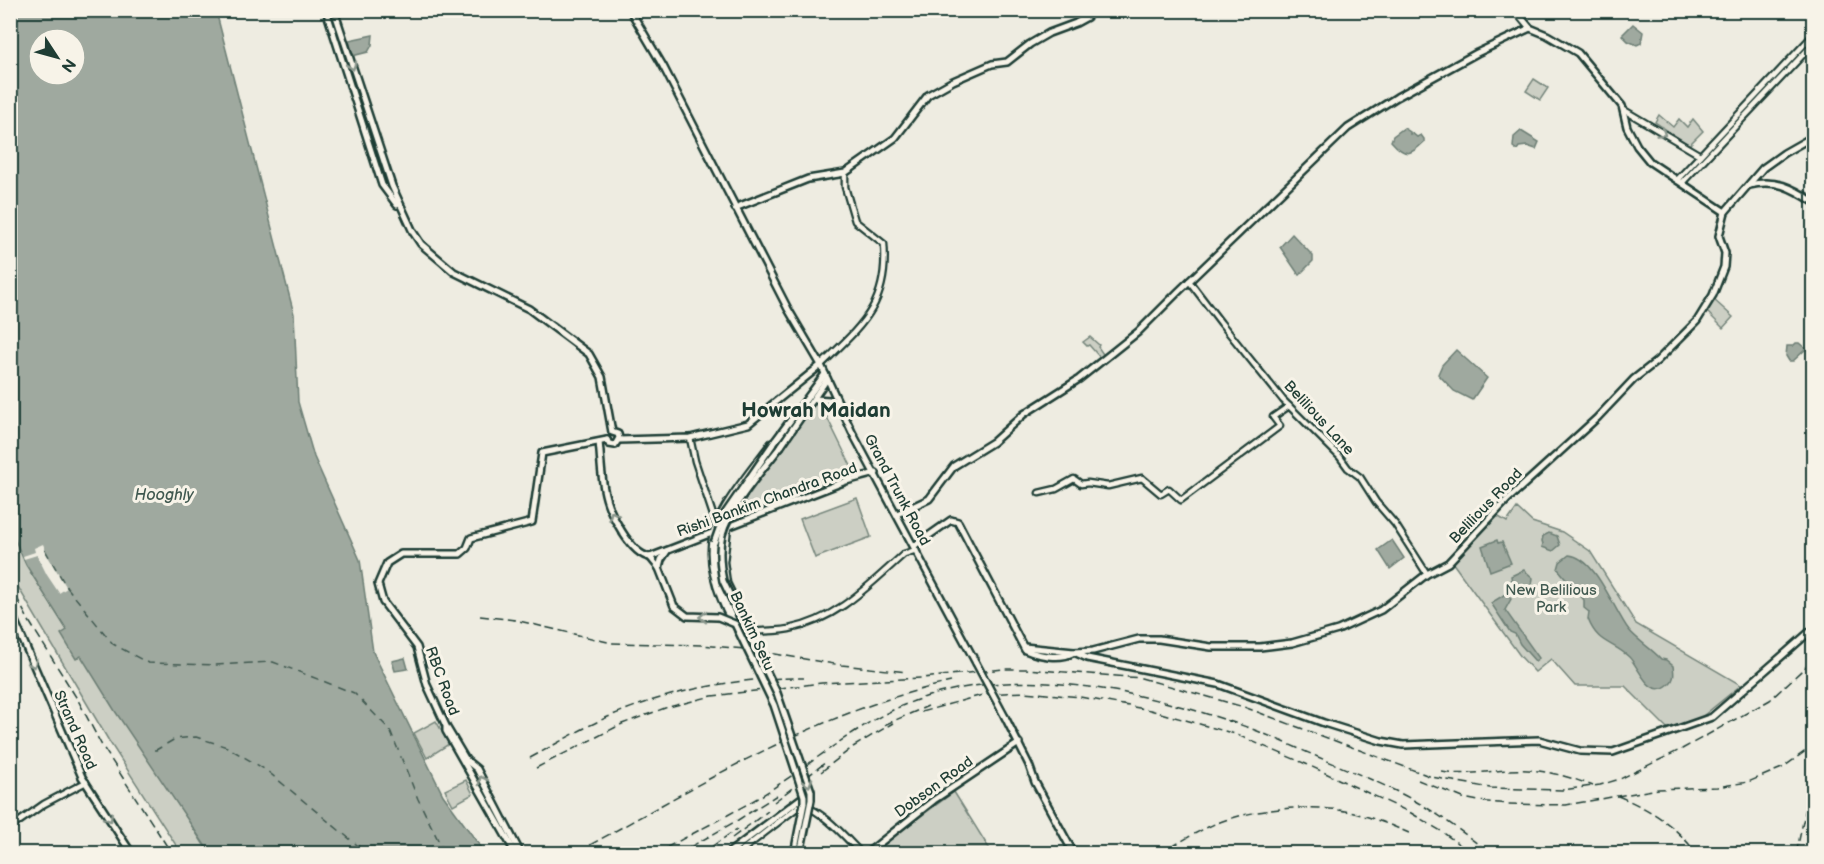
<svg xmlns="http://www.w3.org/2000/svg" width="1824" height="864" viewBox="0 0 1824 864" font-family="'Balsamiq Sans',sans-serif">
  <rect width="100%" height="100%" fill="#eeece1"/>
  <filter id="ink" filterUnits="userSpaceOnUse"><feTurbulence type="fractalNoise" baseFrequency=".0167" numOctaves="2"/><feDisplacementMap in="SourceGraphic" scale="12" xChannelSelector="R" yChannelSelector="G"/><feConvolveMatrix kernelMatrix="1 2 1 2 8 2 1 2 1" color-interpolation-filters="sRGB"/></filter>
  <g filter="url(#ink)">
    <g fill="#cccfc4" stroke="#76867c" stroke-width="1.5">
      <path d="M1534 79 1548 88 1540 100 1526 91Z"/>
      <path d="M1659 115 1673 127 1679 119 1687 127 1693 119 1703 131 1689 145 1655 122Z"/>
      <path d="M1713 299 1733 317 1723 328 1705 310Z"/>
      <path d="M1090 337 1099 345 1098 347 1105 357 1102 360 1089 345 1087 346 1083 342Z"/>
      <path d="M820 403 854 472 729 523 811 407Z"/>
      <path d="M857 498 871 537 815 558 800 519Z"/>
      <path d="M1517 508 1532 522 1562 532 1590 551 1636 624 1741 685 1693 724 1669 730 1625 686H1575L1551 659 1535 672 1521 657 1452 562 1494 514 1507 522Z"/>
      <path d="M10 527 31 573 209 853H181L109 741 11 575Z"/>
      <path d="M436 721 449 744 427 758 414 733Z"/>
      <path d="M466 780 473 794 453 805 445 790Z"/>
      <path d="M954 792 992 853 869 854Z"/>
    </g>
    <g fill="#9fa99f" stroke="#6c7e74" stroke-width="1.5" fill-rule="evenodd">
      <path d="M11 11H216L294 314 298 402 314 457 360 560 373 652 443 795 485 853H210L115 711 81 656 76 659 61 634 67 630 26 565 11 531ZM39 39H75V75H39Z"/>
      <path d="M1633 24 1643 32 1641 43 1637 45 1628 41 1622 35Z"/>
      <path d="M373 35 372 45 368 52 352 56 349 40Z"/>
      <path d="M1404 128 1410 132V134L1412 133 1417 137 1421 135 1424 139V142C1410 156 1405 157 1391 141L1393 136Z"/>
      <path d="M1521 131 1539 142 1536 149 1527 146 1519 147 1517 150 1513 147 1514 137Z"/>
      <path d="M1292 234 1313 256V261L1299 275 1280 247Z"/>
      <path d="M1796 343H1799L1806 349 1793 361H1789L1786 356 1787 346H1793Z"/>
      <path d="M1456 350 1487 378 1472 400 1454 391 1438 374 1442 365Z"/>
      <path d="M1549 533 1557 536 1560 545 1553 551 1542 547 1543 544 1542 541 1543 536Z"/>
      <path d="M1392 540 1404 558 1390 569 1378 550Z"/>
      <path d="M1497 540 1498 543 1502 542 1511 563 1490 571 1482 546Z"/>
      <path d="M1569 555C1596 557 1614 611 1629 630 1638 641 1651 648 1661 659L1666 660 1673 666C1674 673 1675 679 1669 684 1649 701 1640 668 1629 657 1612 641 1598 645 1588 619L1589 612 1584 608V600L1558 569 1560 562Z"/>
      <path d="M1524 570 1533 578 1532 585 1527 589H1513L1511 576Z"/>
      <path d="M1507 593 1511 599 1505 610 1539 658 1535 661 1520 644 1515 634 1510 632 1491 603Z"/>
      <path d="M405 658 408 669 395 671 392 661Z"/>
    </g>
    <path fill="#eeece1" d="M43 544 49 558 67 588 59 593 47 575 37 555 24 559 23 556 35 552 34 548Z"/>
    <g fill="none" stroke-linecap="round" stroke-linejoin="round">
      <g stroke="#3f584f" stroke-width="1.5" stroke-dasharray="8 6" stroke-linecap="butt">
        <path d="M45 550 66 586 113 644 148 663 215 665 273 662 354 693 390 730 418 799 443 850 448 854"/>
        <path d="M154 750H156L175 739 196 737 227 747 266 770 368 854"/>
      </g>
      <g stroke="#1f3d34" stroke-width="9">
        <g id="minor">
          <path d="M1624 110 1700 155"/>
          <path d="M1677 180 1814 34"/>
          <path d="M1682 183 1814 43"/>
          <path d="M1189 281 1221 323 1283 400 1340 457 1348 468 1360 477 1376 502 1395 524 1427 574"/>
          <path d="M821 365C861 326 889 305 884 244L855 221 845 187V173"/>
          <path d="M690 438 695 461 716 524"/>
          <path d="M1039 493 1056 489 1074 479 1081 484 1088 483 1108 486 1142 478 1161 494 1169 489 1181 500 1280 426 1273 417 1289 406"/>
          <path d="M727 526 728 527 724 562 727 583 750 630"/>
          <path d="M732 623C717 595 703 556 716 525 726 499 754 466 771 443"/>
          <path d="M738 632C755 631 772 632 789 629 838 619 868 586 904 554L916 550"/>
          <path d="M10 828 44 804 86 782"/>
          <path d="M737 854 802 804C827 815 843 835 862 854"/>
        </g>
      </g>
      <g stroke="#1f3d34" stroke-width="10">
        <g id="major">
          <path d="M326 10 382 185 397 205"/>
          <path d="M334 10 392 186 413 232 421 244 454 272 529 309 589 354 602 377 612 432 618 434 619 438 615 445 609 444 607 440"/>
          <path d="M630 10 663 66 788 309 821 365 852 432 976 663"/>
          <path d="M1515 10 1530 28 1547 35 1578 53 1622 106 1627 127 1637 146 1650 162 1725 212"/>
          <path d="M1749 185C1776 179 1791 187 1814 202"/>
          <path d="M735 208 808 179 845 173 895 138 928 95 953 81 992 64 1007 62 1030 44 1049 33 1076 23 1087 17 1092 10"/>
          <path d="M814 399 831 400 840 405"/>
          <path d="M619 440 690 438 748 424 821 365"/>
          <path d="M775 441 825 374"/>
          <path d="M599 442C601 459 601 478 605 494 609 512 631 555 650 557L846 481 876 473"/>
          <path d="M781 446 827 379"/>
          <path d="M897 514 929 499 954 466 993 442 1024 414 1079 379 1138 332 1178 292 1348 128 1397 97 1477 53 1530 28"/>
          <path d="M714 543C712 573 722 597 735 624"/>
          <path d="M914 546 951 520 958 522 1025 650C1039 656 1061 660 1074 652L1087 658 1218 684 1324 723 1381 741 1403 745 1539 740 1580 751 1613 752 1712 717 1814 628"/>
          <path d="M650 557 659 568 674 606"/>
          <path d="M659 568 661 560 667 551"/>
          <path d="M10 610 82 777 132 854"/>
          <path d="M1024 647 1074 652 1093 651 1139 639H1159L1211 647H1260L1292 643 1338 630 1381 610 1427 574 1448 563 1507 500 1597 418 1634 379 1657 361 1697 321 1713 295 1724 267 1725 253 1719 236 1725 212 1763 168 1784 153 1814 136"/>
          <path d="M1005 717 1029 765 1035 782 1074 854"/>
          <path d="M447 728 466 760 477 769 521 854"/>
          <path d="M516 854 446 731V726L427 685 417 647 383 602 378 584 387 563 401 554H460L467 548 471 538 532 522 542 453 607 440"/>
          <path d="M727 854 804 796"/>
          <path d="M866 854 934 800 1019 743"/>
        </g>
      </g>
      <use href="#minor" stroke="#f7f3e8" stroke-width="4.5"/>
      <use href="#major" stroke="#f7f3e8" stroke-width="5"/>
      <g stroke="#1f3d34" stroke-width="1.5" stroke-dasharray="9 4.5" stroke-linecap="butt">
        <path d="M10 585 29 621 79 702 101 744 172 854"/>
        <path d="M480 616 515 620 612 643 701 645 744 649 841 665 907 672"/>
        <path d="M921 712 986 694 1025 692 1080 697 1150 710 1235 734 1306 764 1411 813 1441 831 1472 854"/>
        <path d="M884 725 928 706"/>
        <path d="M530 758C553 746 575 732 599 721 662 692 734 677 804 678"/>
        <path d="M536 768 622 724 665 708 712 696 822 683 923 678 1003 669H1026L1141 678 1244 707 1432 777 1490 788 1562 790 1600 785 1620 779 1682 749 1770 700 1814 659"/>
        <path d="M821 772 853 747 893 723"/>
        <path d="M1442 772C1465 776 1487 771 1509 770 1538 768 1566 775 1593 786"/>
        <path d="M1418 780 1463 798 1478 801 1508 804 1566 805 1658 789 1717 787 1748 782 1782 768 1814 745"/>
        <path d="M1618 796C1652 810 1675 825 1697 854"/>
        <path d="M774 802 826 762"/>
        <path d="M732 838 768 811"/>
        <path d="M590 845C706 781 819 711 951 682"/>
        <path d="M655 854C694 832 735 813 772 789 815 761 858 724 904 705 1009 661 1134 689 1238 724 1265 733 1292 746 1318 757 1351 771 1384 784 1415 801 1442 816 1466 835 1491 854"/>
        <path d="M678 854 738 820 777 795"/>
        <path d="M701 854 737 829"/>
        <path d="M1159 854C1175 845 1191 835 1208 827 1243 810 1301 804 1339 810 1364 814 1386 823 1409 833"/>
        <path d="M1796 854 1814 771"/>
      </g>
      <g stroke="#1f3d34" stroke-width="10" stroke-linecap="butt">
        <g id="major-bridge">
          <path d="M781 446C763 469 729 507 722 535 718 551 720 566 723 581L777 693 811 791V800L800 854"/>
          <path d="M714 543 724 515 775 441"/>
          <path d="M674 606 687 616 718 617 735 624 774 705 804 796V803L794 854"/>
          <path d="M976 663 1005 717"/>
        </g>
      </g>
      <use href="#major-bridge" stroke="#f7f3e8" stroke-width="5"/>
    </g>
    <defs><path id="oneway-chevron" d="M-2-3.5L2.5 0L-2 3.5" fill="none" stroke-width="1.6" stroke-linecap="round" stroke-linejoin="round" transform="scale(1.5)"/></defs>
    <g stroke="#8b988e">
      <use href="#oneway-chevron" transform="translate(352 66) rotate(72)"/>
      <use href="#oneway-chevron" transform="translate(1662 133) rotate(34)"/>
      <use href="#oneway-chevron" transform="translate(613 515) rotate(-115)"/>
      <use href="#oneway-chevron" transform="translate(703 617) rotate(180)"/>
      <use href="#oneway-chevron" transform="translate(33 664) rotate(66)"/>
      <use href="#oneway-chevron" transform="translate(482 780) rotate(-118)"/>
      <use href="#oneway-chevron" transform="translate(808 783) rotate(72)"/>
      <use href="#oneway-chevron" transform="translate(109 818) rotate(57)"/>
    </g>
  </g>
  <g text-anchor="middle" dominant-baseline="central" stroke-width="6" stroke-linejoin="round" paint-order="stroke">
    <g font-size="15" fill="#1f3d34" stroke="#f7f3e8">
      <text transform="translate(1319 418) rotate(47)">Belilious Lane</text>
      <text transform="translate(897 490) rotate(62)">Grand Trunk Road</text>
      <text transform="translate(767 500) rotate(-20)">Rishi Bankim Chandra Road</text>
      <text transform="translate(1486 506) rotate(-46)">Belilious Road</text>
      <text transform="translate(752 631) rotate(65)">Bankim Setu</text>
      <text transform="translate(442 681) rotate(70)">RBC Road</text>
      <text transform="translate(75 730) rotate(66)">Strand Road</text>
      <text transform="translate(934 787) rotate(-36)">Dobson Road</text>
    </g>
    <g font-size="15" fill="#425a51" stroke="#f7f3e8">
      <text x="1551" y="590">New Belilious<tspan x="1551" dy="17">Park</tspan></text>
    </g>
    <g font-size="16" font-style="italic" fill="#3f584f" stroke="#f7f3e8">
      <text x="164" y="495">Hooghly</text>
    </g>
    <g font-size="21" font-weight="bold" fill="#1f3d34" stroke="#f7f3e8">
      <text x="816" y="410">Howrah Maidan</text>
    </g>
  </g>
  <rect width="1824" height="864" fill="none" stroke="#f7f3e8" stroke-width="36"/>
  <rect x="18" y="18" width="1788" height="828" fill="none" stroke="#1f3d34" stroke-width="2" filter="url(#ink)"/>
  <g transform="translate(57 57) rotate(126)"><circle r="28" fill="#f7f3e8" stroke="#a1aaa0" stroke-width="1.5"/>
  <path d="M0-4.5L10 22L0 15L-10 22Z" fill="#1f3d34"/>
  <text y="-9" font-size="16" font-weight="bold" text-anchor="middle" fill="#1f3d34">N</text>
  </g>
</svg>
